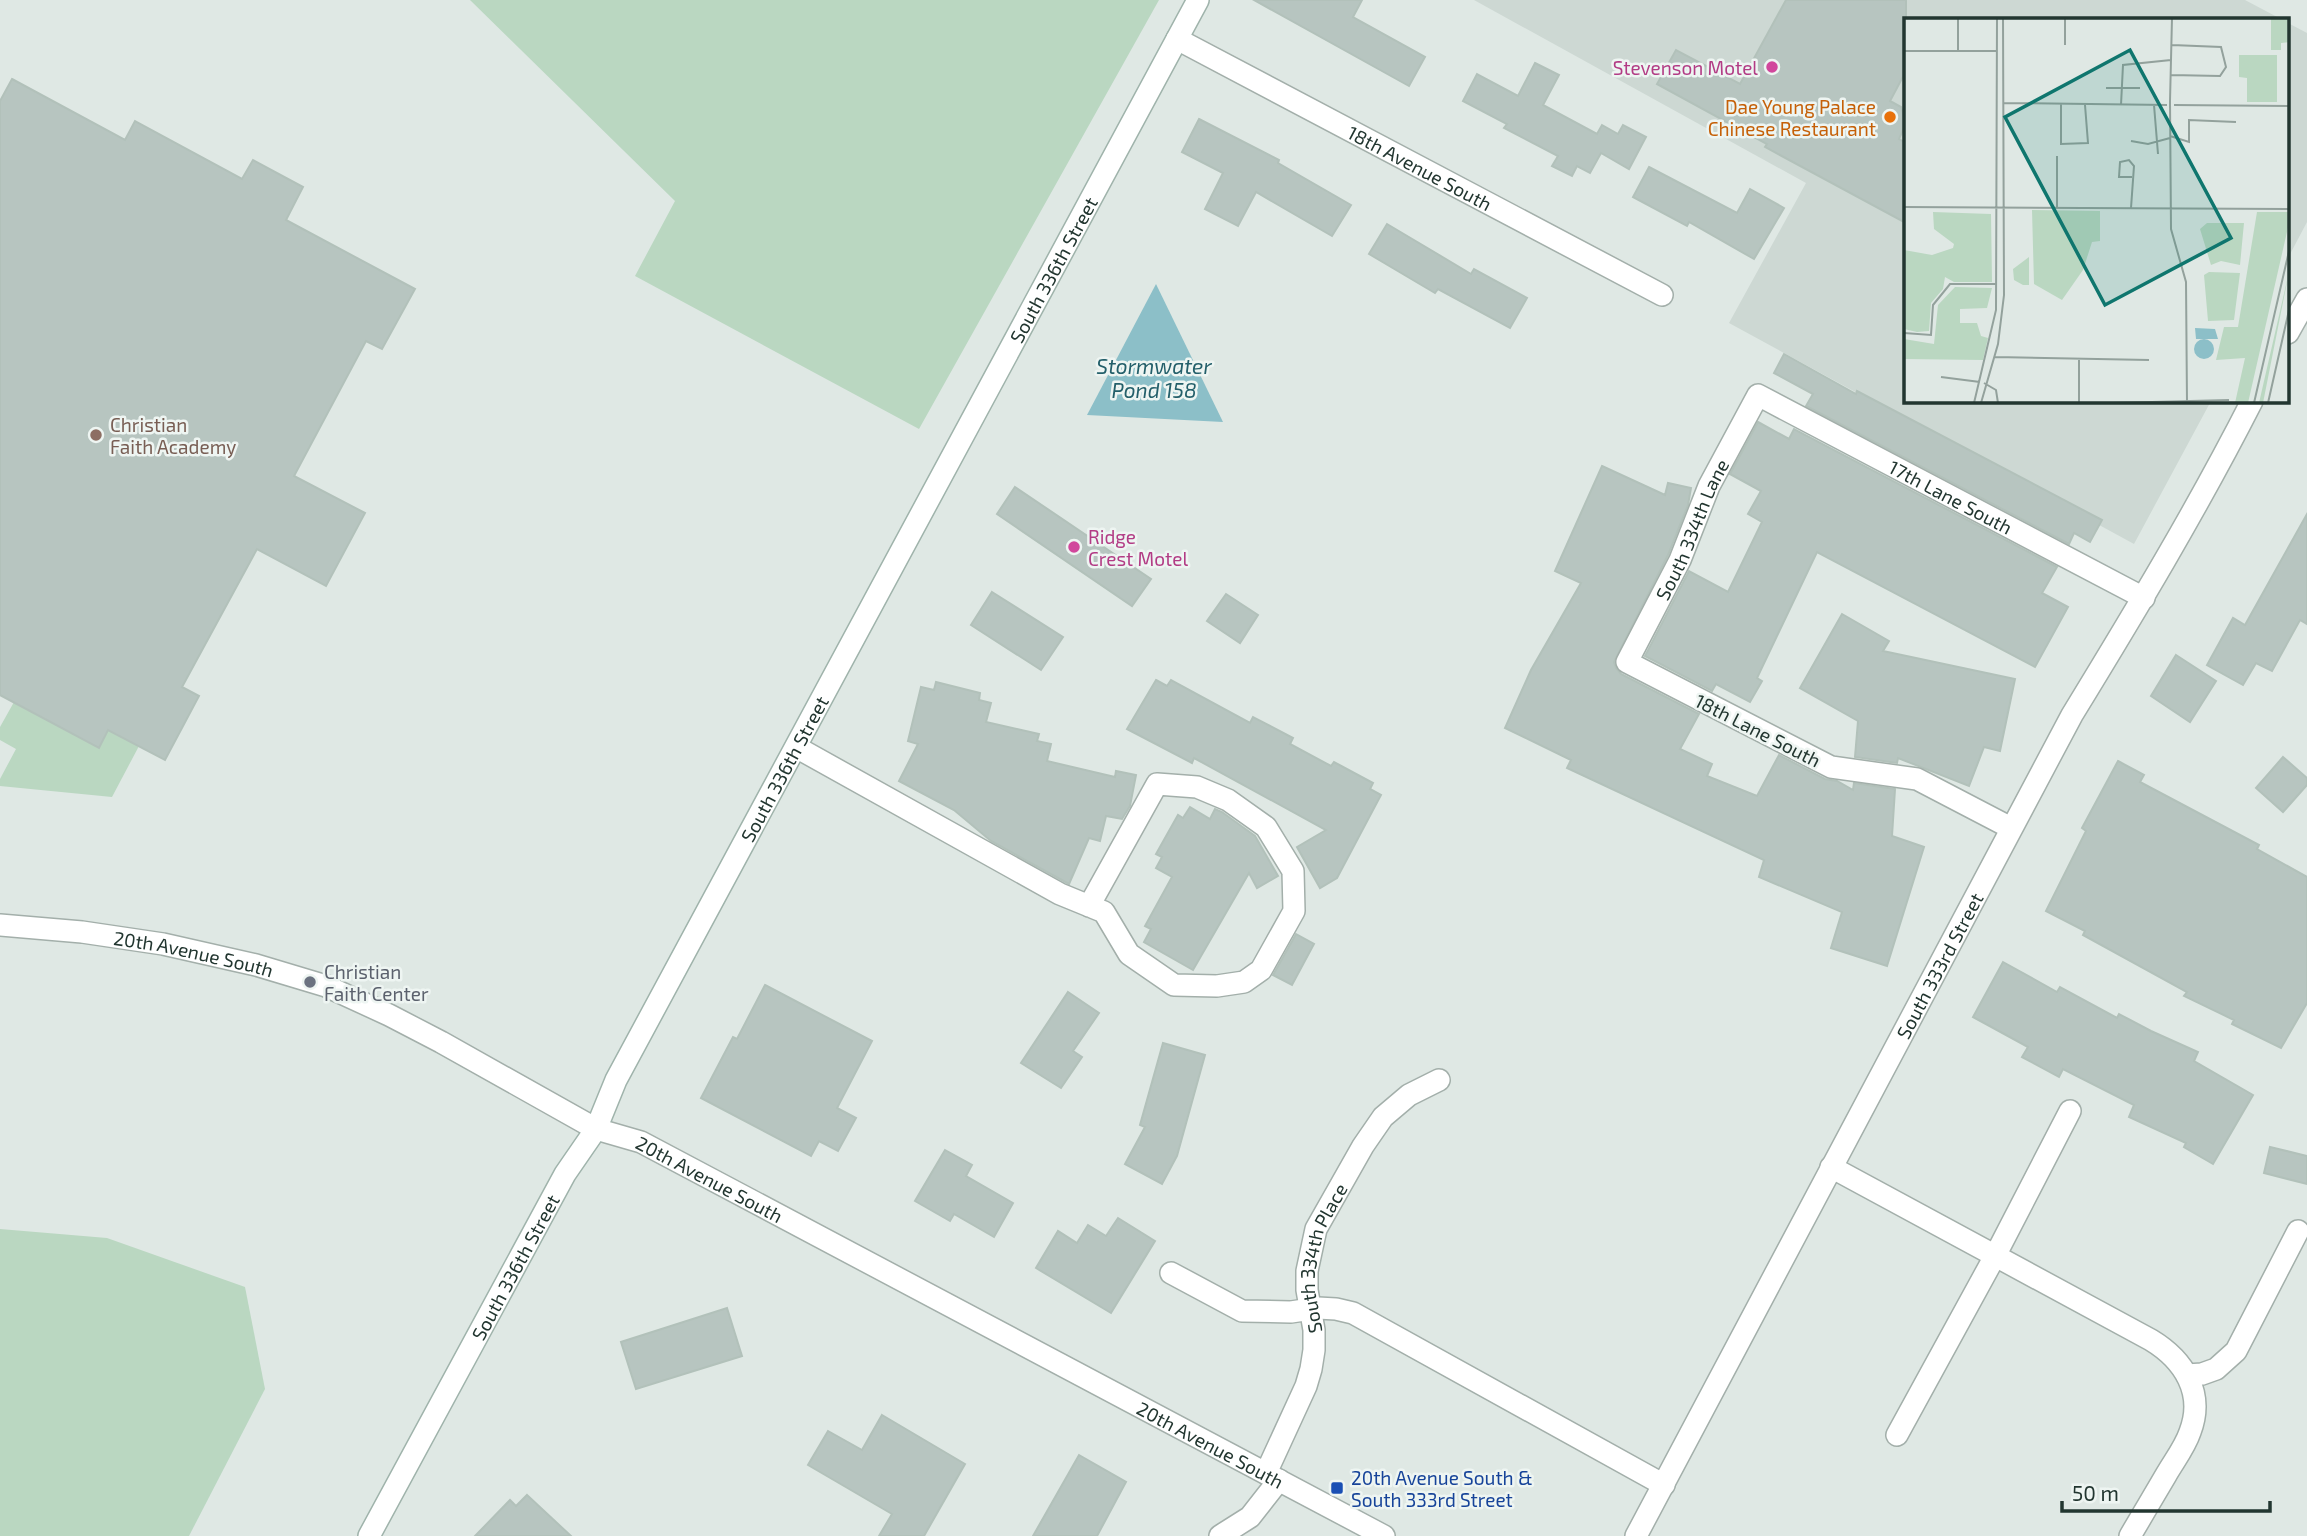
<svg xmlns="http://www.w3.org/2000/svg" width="2307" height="1536" viewBox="0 0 2307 1536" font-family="'Exo 2',sans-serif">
  <rect width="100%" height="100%" fill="#dfe8e4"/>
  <g fill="#cdd8d3">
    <path d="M1474 0H2245L2281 19H1906V401H2211L2134 544 1729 323 1806 183Z"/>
    <path d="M2288 23 2307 33V222L2288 258Z"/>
  </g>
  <g fill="#bad7c1">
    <path d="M470 0H1159L919 429 635 276 675 201Z"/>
    <path d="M14 702 108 730 139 746 112 797 0 786V779L16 749 0 740V727Z"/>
    <path d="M0 1229 107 1238 245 1287 265 1389 189 1536H0Z"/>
  </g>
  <path fill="#8cbfc8" d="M1156 284 1223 422 1087 415Z"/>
  <g fill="#b7c5c0" stroke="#b2c1ba" stroke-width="2">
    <path d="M1254 0H1362L1353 17 1425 57 1409 86Z"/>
    <path d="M1786 0H1906V71L1890 101 1901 107 1906 123 1899 139 1906 143V223L1765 147 1767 144 1657 84 1676 50 1740 84Z"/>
    <path d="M1535 63 1559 75 1543 105 1597 134 1602 125 1618 134 1623 125 1646 137 1629 169 1601 153 1590 173 1577 166 1572 176 1552 166 1558 156 1504 128 1507 124 1463 101 1477 74 1518 96Z"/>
    <path d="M12 79 125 140 135 121 242 179 253 160 303 187 286 220 415 289 382 349 366 341 294 476 365 513 326 586 257 549 182 687 199 696 165 760 108 730 99 748 0 695V101Z"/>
    <path d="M1199 119 1279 160 1278 163 1351 205 1332 236 1256 192 1238 226 1205 209 1223 173 1182 152Z"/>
    <path d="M1649 167 1737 213 1750 189 1784 208 1754 259 1689 222 1687 226 1633 197Z"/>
    <path d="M1387 224 1471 274 1474 269 1527 298 1510 328 1438 289 1435 293 1369 254Z"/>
    <path d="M1784 354 1856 394 1857 391 2102 520 2090 542 2074 533 2069 544 1806 406 1813 394 1774 373Z"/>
    <path d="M1758 422 1789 439 1794 429 2057 567 2042 593 2068 607 2035 667 1817 552 1757 678 1762 681 1750 702 1716 684 1712 691 1645 656 1689 571 1728 592 1762 522 1748 514 1761 491 1730 474Z"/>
    <path d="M1602 466 1665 495 1668 483 1691 488 1688 505 1668 555 1614 662 1616 668 1621 674 1699 714 1680 749 1712 764 1707 776 1757 796 1779 755 1825 779 1837 781 1853 790 1854 783 1895 789 1892 836 1924 847 1887 966 1831 948 1842 912 1759 877 1764 860 1567 768 1571 760 1505 728 1531 670 1581 583 1555 571Z"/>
    <path d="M1015 487 1151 579 1132 606 997 514Z"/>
    <path d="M2307 514V624L2300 620 2272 671 2256 663 2243 685 2207 665 2233 618 2245 625Z"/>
    <path d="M992 592 1063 637 1041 670 971 625Z"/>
    <path d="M1226 594 1258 615 1240 643 1207 621Z"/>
    <path d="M1842 614 1889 641 1883 651 2015 679 2000 751 1984 747 1969 786 1898 758 1897 763 1855 757 1858 721 1800 688Z"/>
    <path d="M2176 655 2216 681 2190 722 2151 696Z"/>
    <path d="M1156 680 1167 686 1171 680 1250 723 1253 717 1293 738 1290 744 1331 766 1334 762 1373 783 1370 789 1381 795 1337 878 1320 888 1297 847 1326 830 1194 758 1192 763 1127 729Z"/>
    <path d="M936 682 980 693 979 700 991 703 986 722 1039 734 1037 741 1051 744 1047 761 1115 777 1116 771 1136 775 1130 806 1122 819 1106 816 1100 841 1089 838 1069 884 991 841 954 810 899 781 918 744 908 741 921 687 934 690Z"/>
    <path d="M2283 757 2307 778V785L2283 812 2256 788Z"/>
    <path d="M2118 761 2144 775 2140 782 2259 845 2257 849 2307 877V1003L2281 1048 2232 1024 2234 1020 2184 996 2187 992 2083 935 2085 931 2046 911 2086 831 2082 828Z"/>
    <path d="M1190 807 1210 819 1215 809 1222 812 1255 836 1278 876 1257 888 1249 873 1193 970 1144 942 1151 929 1145 926 1172 877 1156 868 1162 857 1156 854 1178 815 1183 818Z"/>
    <path d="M1296 934 1314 944 1292 985 1273 975Z"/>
    <path d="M2003 962 2057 992 2060 987 2117 1018 2119 1014 2151 1031 2198 1052 2194 1061 2253 1095 2213 1164 2184 1147 2186 1143 2129 1117 2134 1105 2063 1069 2059 1077 2022 1057 2028 1047 1973 1017Z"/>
    <path d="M765 985 872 1041 837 1108 856 1118 838 1151 819 1141 811 1156 701 1098 733 1037 737 1039Z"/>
    <path d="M1068 992 1099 1013 1073 1051 1082 1057 1061 1088 1021 1063Z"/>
    <path d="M1163 1043 1205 1055 1177 1156 1162 1184 1125 1164 1145 1127 1140 1125Z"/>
    <path d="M2270 1147 2307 1156V1184L2264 1173Z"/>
    <path d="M945 1150 972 1165 966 1176 1013 1203 994 1237 954 1214 950 1221 915 1201Z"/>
    <path d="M1118 1218 1155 1241 1111 1313 1036 1268 1058 1231 1077 1243 1088 1225 1106 1236Z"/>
    <path d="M727 1308 742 1356 636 1389 621 1342Z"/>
    <path d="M882 1415 965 1464 924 1536H879L892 1514 808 1465 828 1431 862 1450Z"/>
    <path d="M1079 1455 1126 1482 1097 1536H1033Z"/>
    <path d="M527 1495 571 1536H475L510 1500 516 1506Z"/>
  </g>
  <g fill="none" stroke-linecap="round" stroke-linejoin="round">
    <g stroke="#a3afaa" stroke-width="24">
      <g id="minor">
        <path id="s1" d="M1177 39 1662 295"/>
        <path d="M2288 333 2307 299"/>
        <path d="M796 747 1060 894 1104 912 1129 954 1174 985 1217 986 1244 982 1261 970 1294 911 1293 871 1266 827 1228 800 1197 787 1157 784 1089 906"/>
        <path id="s2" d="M2011 828 1917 779 1831 767 1627 662 1680 560 1709 486 1758 395 2144 598"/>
        <path d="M1831 1167 2151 1340C2184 1360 2205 1393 2190 1432 2185 1447 2174 1461 2166 1475 2154 1495 2142 1516 2130 1536"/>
        <path d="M1171 1273 1242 1311 1291 1312 1318 1308 1336 1309 1353 1313 1664 1485"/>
        <path d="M2187 1375 2202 1374 2216 1369 2236 1351 2298 1231"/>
        <path d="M1897 1435 1995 1256 2070 1111"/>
        <path id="s3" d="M1266 1473 1306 1386 1311 1369 1314 1350V1330L1307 1290V1271L1316 1229 1363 1146 1383 1117 1409 1095 1439 1080"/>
        <path d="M1220 1536 1250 1517 1279 1480"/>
        <path id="s4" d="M1636 1536 2072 715C2135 612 2197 509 2252 401"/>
      </g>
    </g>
    <g stroke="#a3afaa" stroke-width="24">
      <g id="tertiary">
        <path id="s5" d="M0 925 82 932 163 944 256 965 326 986 389 1015 441 1042 596 1129 641 1142 1384 1536"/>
      </g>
    </g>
    <g stroke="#9fb3ab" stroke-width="24">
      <g id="secondary">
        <path id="s6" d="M369 1536 565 1174 596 1129 616 1080 1198 0"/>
      </g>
    </g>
    <use href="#minor" stroke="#fff" stroke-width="21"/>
    <use href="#tertiary" stroke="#fff" stroke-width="21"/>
    <use href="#secondary" stroke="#fff" stroke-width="21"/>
  </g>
  <g fill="#d1479c" stroke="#eef5f2" stroke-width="2.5">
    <circle cx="1772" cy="67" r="7"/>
    <circle cx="1074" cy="547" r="7"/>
  </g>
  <circle fill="#e8710a" stroke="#eef5f2" stroke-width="2.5" cx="1890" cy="117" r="7"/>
  <circle fill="#8d6e63" stroke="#eef5f2" stroke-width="2.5" cx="96" cy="435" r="7"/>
  <circle fill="#6b7280" stroke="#eef5f2" stroke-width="2.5" cx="310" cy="982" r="7"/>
  <rect fill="#1a4fb4" stroke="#eef5f2" stroke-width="2.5" x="1330" y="1481" width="14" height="14" rx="3.5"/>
  <g text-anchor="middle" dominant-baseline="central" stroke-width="5" stroke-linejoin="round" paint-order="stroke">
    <g font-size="19" fill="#b23c85" stroke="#eef5f2" text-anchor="end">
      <text x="1758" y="67">Stevenson Motel</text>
      <text x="1088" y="536" text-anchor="start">Ridge<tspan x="1088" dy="22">Crest Motel</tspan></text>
    </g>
    <g font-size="19" fill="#c56008" stroke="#eef5f2" text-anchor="end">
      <text x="1876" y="106">Dae Young Palace<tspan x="1876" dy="22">Chinese Restaurant</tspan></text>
    </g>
    <g font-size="19" fill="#223630" stroke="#eef5f2">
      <text stroke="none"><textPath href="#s1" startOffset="275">18th Avenue South</textPath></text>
      <text stroke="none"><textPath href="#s6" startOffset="1440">South 336th Street</textPath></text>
      <text stroke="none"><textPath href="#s2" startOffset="938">17th Lane South</textPath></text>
      <text stroke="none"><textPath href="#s2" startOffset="570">South 334th Lane</textPath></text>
      <text transform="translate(1758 730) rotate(27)">18th Lane South</text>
      <text stroke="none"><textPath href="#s6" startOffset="873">South 336th Street</textPath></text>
      <text stroke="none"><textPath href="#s5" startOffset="196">20th Avenue South</textPath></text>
      <text stroke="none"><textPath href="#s4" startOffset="646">South 333rd Street</textPath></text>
      <text stroke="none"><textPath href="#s5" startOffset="763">20th Avenue South</textPath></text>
      <text stroke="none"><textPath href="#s3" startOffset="228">South 334th Place</textPath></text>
      <text stroke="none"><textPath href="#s6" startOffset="306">South 336th Street</textPath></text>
      <text stroke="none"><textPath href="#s5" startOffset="1330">20th Avenue South</textPath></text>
    </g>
    <g font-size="19" fill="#785e54" stroke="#eef5f2" text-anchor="start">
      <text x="110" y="424">Christian<tspan x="110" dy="22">Faith Academy</tspan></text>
    </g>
    <g font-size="19" fill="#5b616d" stroke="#eef5f2" text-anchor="start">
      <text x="324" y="971">Christian<tspan x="324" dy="22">Faith Center</tspan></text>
    </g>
    <g font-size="19" fill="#164399" stroke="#eef5f2" text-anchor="start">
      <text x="1351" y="1477">20th Avenue South &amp;<tspan x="1351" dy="22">South 333rd Street</tspan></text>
    </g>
    <g font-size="21" font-style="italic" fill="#235f6a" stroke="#eef5f2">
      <text x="1154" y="365">Stormwater<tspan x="1154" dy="24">Pond 158</tspan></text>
    </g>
  </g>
  <g transform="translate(1904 18)">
    <rect width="385" height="385" fill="#dfe8e4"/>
    <path d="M367 0H385V24L377 25V32H367ZM335 37H373V84H343V60L335 59ZM128 192 196 193V223L188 224 179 252 158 282 130 266ZM29 194 87 196 88 264H50L41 259 39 271 27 285 25 313 13 314 0 311V232L28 237 49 230 50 226 30 211ZM353 194H385V205L344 385H331L341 340 312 342 320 309H334ZM303 205H340L336 247 317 243 307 247 296 211ZM125 239V267H119L110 262 109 251ZM305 254 336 255 330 302 304 303 300 257ZM385 254 359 385H355L360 363ZM51 269 88 270 83 290 56 291V305H73L77 318 84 320 79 342 0 341V321L30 326 34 287Z" fill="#bad7c1"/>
    <path d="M291 310 311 311 314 321H292ZM290 331a10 10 0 1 1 20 0a10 10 0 1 1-20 0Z" fill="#8cbfc8"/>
    <path fill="none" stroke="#93a19c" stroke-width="2" d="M161 0V27M54 32V0M0 33H92M0 54V163M267 57 316 58 322 49 317 29 268 27M202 70H236M266 83 268 0M100 85 263 87M157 86V126L184 125 181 87M217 87 219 47 267 42M250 87 254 136M270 87 385 88M266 90V83L267 211 282 264 283 385M266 118 285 124V102L332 104M227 123 244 126 266 120M153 138V189M0 189 385 191M227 190 230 148 225 142 216 144 215 159H228M0 315 27 317 29 287 46 266H92M91 339 245 342M175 342V385M37 359 76 364M80 365 92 372 94 385M70 385 92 292 93 0M77 385 94 326 100 277 99 0M209 385 325 382M350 385 385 233M364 385 385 292"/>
    <path fill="#0f766e" fill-opacity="0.15" stroke="#0f766e" stroke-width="3.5" d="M226 32 327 220 201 287 101 99Z"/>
    <rect width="385" height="385" fill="none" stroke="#223630" stroke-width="3.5"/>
  </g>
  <path d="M2062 1501v10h208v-10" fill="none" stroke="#223630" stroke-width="3.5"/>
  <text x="2072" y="1501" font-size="21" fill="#223630" stroke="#eef5f2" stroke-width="5" paint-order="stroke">50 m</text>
</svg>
